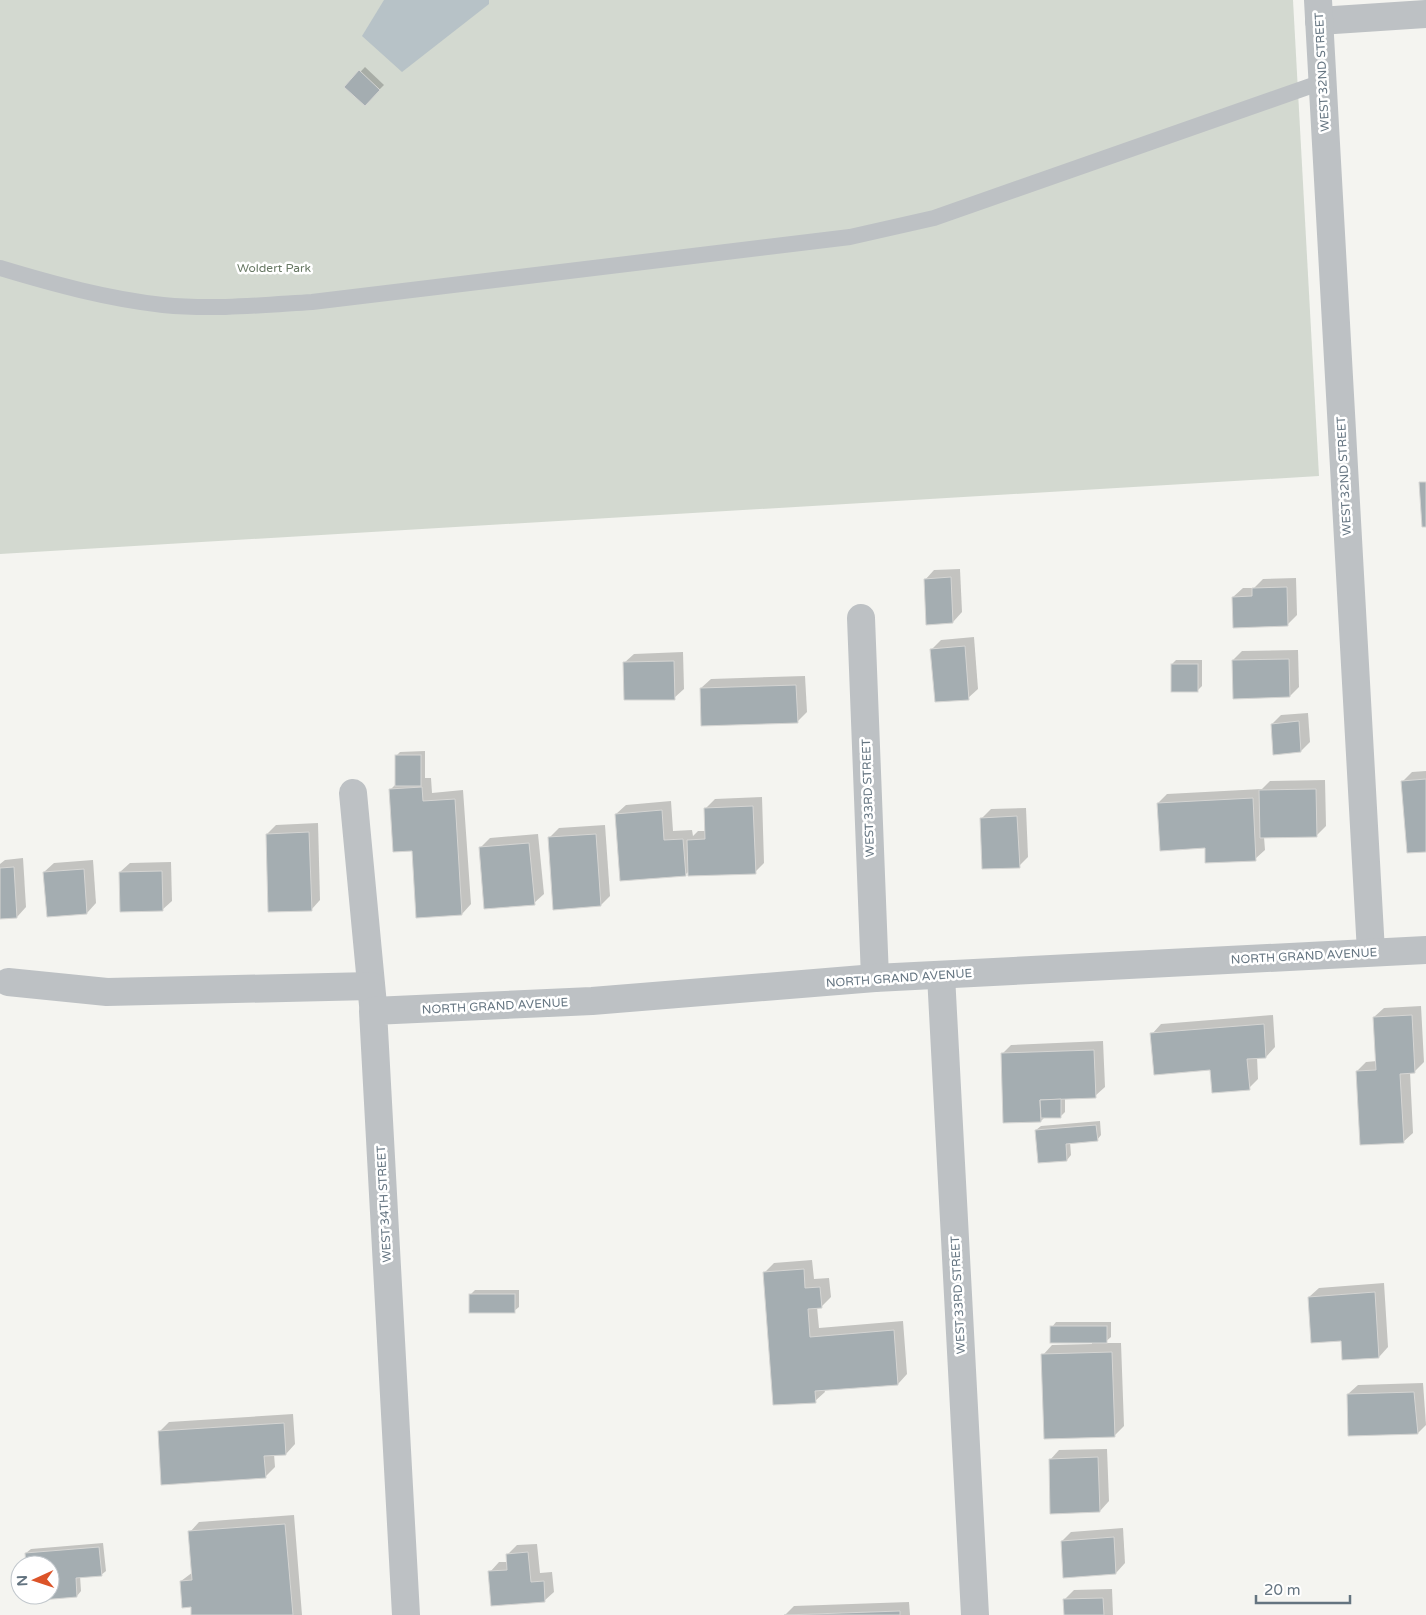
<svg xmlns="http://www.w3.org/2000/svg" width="1426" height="1615" viewBox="0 0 1426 1615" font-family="'Varela Round',sans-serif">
  <rect width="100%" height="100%" fill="#f4f4f0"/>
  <path fill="#d3d9d0" d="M0 0H1293L1319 476 0 554Z"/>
  <path fill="#b7c2c7" d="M384 0H489V4L402 72 362 36Z"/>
  <g fill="#0003">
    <path d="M365 67 384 85 365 104 346 87Z"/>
    <path d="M960 569 962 612 953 622 925 580 934 570Z"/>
    <path d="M1296 578 1297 615 1287 625 1233 597 1243 588H1254L1263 579Z"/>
    <path d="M974 637 978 689 968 698 932 649 941 640Z"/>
    <path d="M1298 650 1299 687 1290 696 1233 660 1242 651Z"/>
    <path d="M683 652 684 689 674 698 624 663 634 654Z"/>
    <path d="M1176 660H1202V686L1197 691 1172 664Z"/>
    <path d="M805 676 807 712 797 722 701 688 711 679Z"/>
    <path d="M1308 713 1310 742 1301 751 1272 724 1281 715Z"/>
    <path d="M425 751V778H431L432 793 463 790 471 904 462 914 413 849 390 790 397 783 396 756 400 752Z"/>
    <path d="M1426 771V850L1402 782 1412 772Z"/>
    <path d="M1325 780 1326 826 1316 836 1264 837 1265 850 1255 859 1206 846 1158 803 1167 794 1262 789 1270 781Z"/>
    <path d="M762 797 764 863 755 872 689 871 685 875 616 814 626 805 671 801 673 831 692 830 693 836 698 831H706L705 809 715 799Z"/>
    <path d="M1026 808 1028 857 1019 866 981 819 991 809Z"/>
    <path d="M318 823 320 900 311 910 267 834 276 825Z"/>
    <path d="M605 825 610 896 601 905 549 838 559 828Z"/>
    <path d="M538 834 544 894 534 903 480 848 490 838Z"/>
    <path d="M23 858 26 907 17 917 0 918V864L5 860Z"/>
    <path d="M93 860 96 903 87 913 44 872 54 863Z"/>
    <path d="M171 862 172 901 162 910 120 872 130 863Z"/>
    <path d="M1421 1006 1424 1062 1414 1072H1410L1413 1133 1403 1142 1357 1071 1366 1062 1377 1061 1374 1017 1384 1008Z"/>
    <path d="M1273 1015 1275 1047 1266 1057H1257L1258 1079 1249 1088 1211 1069 1152 1034 1161 1024Z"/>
    <path d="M1103 1041 1105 1087 1095 1096 1065 1098V1112L1061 1116 1045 1117 1041 1121 1002 1054 1011 1045Z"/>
    <path d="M1100 1121 1101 1135 1097 1140 1070 1142 1071 1155 1067 1160 1036 1130 1041 1126Z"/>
    <path d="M812 1260 814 1279 829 1278 831 1297 821 1307H817L819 1328 903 1321 907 1374 898 1384 824 1389 825 1392 815 1401 765 1272 774 1263Z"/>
    <path d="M1384 1283 1388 1347 1379 1357 1342 1340 1309 1297 1319 1288Z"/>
    <path d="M475 1290H519V1307L514 1311 471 1294Z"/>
    <path d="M1056 1322H1111V1337L1104 1343H1121L1124 1426 1115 1435 1043 1355 1052 1345 1092 1344V1341L1052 1327Z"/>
    <path d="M1423 1383 1426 1425 1418 1433 1348 1394 1358 1385Z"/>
    <path d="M293 1414 295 1444 286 1454H274L275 1467 265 1477 159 1432 169 1422Z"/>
    <path d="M1107 1449 1109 1501 1100 1511 1050 1460 1059 1450Z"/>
    <path d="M294 1515 302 1615H193L192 1606 181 1581 193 1572 190 1532 199 1522Z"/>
    <path d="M1123 1528 1125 1563 1116 1573 1062 1541 1071 1532Z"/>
    <path d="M103 1543 106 1571 101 1575 80 1576 81 1591 77 1596 29 1595H50V1565H27L26 1553 31 1549Z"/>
    <path d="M537 1544 540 1573 552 1572 554 1592 544 1601 490 1572 499 1562H508L507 1555 517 1545Z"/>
    <path d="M1112 1589 1113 1615H1065L1064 1600 1074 1590Z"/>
    <path d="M909 1602 910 1615H785L794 1606Z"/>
  </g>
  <g fill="#a4adb1" stroke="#d5d5d3">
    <path d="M359 70 380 90 365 106 344 87Z"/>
    <path d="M1419 482H1426V527H1422Z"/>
    <path d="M951 577 953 623 926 625 924 579Z"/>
    <path d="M1287 587 1288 626 1233 628 1232 597 1252 596V588Z"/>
    <path d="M965 646 969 700 935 702 930 649Z"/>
    <path d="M1289 659 1290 697 1233 699 1232 660Z"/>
    <path d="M674 661 675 700H624L623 662Z"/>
    <rect x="1171" y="664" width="27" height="28"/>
    <path d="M796 685 798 723 701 726 700 688Z"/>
    <path d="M1299 721 1301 752 1273 755 1271 724Z"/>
    <rect x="395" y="755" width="26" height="31"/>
    <path d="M1426 779V852L1407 853 1401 781Z"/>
    <path d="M422 787 423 801 455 799 462 915 416 918 412 851 393 852 389 789Z"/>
    <path d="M1316 789 1317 837 1260 838 1259 790Z"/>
    <path d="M1253 798 1256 861 1205 863V848L1160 851 1157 803Z"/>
    <path d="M753 806 756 874 688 876 687 840 705 839 704 808Z"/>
    <path d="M662 810 664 840 683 839 686 876 620 881 615 814Z"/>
    <path d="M1017 816 1020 868 982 869 980 818Z"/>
    <path d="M309 832 312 911 268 912 266 834Z"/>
    <path d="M596 834 601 906 553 910 548 837Z"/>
    <path d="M529 843 535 905 484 909 479 847Z"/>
    <path d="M14 867 17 918 0 919V868Z"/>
    <path d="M84 869 87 914 47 917 43 872Z"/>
    <path d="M162 871 163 911 120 912 119 872Z"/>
    <path d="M1412 1015 1415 1073 1400 1074 1404 1143 1360 1145 1356 1071 1376 1070 1373 1017Z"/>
    <path d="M1264 1024 1266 1058 1247 1059 1250 1090 1212 1093 1210 1070 1154 1075 1150 1033Z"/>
    <path d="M1094 1050 1096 1098 1040 1100 1041 1122 1003 1123 1001 1053Z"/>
    <path d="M1061 1099V1118H1041L1040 1100Z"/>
    <path d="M1096 1125 1098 1141 1066 1144 1067 1161 1038 1163 1035 1130Z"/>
    <path d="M804 1269 805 1288 820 1287 822 1308 808 1309 810 1337 894 1330 898 1385 815 1391 816 1403 773 1405 763 1272Z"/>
    <path d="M1375 1292 1379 1358 1342 1360 1341 1341 1311 1343 1308 1297Z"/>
    <rect x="469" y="1294" width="46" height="19"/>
    <rect x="1050" y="1326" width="57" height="17"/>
    <path d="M1112 1352 1115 1437 1044 1439 1041 1354Z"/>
    <path d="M1414 1392 1418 1434 1348 1436 1347 1394Z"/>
    <path d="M284 1423 286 1455 264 1456 266 1478 161 1485 158 1431Z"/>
    <path d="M1098 1457 1100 1512 1050 1514 1049 1459Z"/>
    <path d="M285 1524 293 1615H191V1607L182 1608 180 1581 192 1580 188 1531Z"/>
    <path d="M1114 1537 1116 1574 1063 1578 1061 1541Z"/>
    <path d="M99 1547 102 1576 76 1578 77 1597 29 1601 28 1595H50V1565H26L25 1553Z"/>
    <path d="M528 1552 531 1582 544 1581 545 1602 491 1606 488 1571 507 1570 506 1554Z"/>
    <path d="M1103 1598 1104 1615H1064L1063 1599Z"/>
    <path d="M900 1611V1615H784Z"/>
  </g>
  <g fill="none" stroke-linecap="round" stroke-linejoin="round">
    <path stroke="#bdc1c4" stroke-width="16" d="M0 268C53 284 108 299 163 305 213 310 263 305 312 302L850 237 934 218 1322 82"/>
    <g stroke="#bdc1c4" stroke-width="28">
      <path d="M1319 21 1426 14"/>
      <path d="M861 618 875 978"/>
      <path d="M353 793 373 1005"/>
      <path d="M941 975 975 1615"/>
      <path d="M8 982 107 992 371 986"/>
    </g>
    <g stroke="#bdc1c4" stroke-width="28">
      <path d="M1318 0 1371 952"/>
      <path d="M406 1615 373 1011 592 1001 875 978 1426 950"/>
    </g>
  </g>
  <g text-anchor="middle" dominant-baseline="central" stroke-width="5" stroke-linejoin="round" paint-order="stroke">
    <g font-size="12" fill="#647480" stroke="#fff">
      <text transform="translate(1322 72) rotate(-93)">WEST 32ND STREET</text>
      <text transform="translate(1344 476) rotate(-93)">WEST 32ND STREET</text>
      <text transform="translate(868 798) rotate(-92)">WEST 33RD STREET</text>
      <text transform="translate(1304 956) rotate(-3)">NORTH GRAND AVENUE</text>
      <text transform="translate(899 978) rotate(-4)">NORTH GRAND AVENUE</text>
      <text transform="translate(495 1006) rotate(-3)">NORTH GRAND AVENUE</text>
      <text transform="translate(384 1204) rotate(-93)">WEST 34TH STREET</text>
      <text transform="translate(958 1295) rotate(-93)">WEST 33RD STREET</text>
    </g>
    <g font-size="12" fill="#677863" stroke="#fff">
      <text x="274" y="268">Woldert Park</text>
    </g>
  </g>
  <g transform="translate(35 1580) rotate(267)"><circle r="24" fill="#ffffff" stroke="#c1c7cc"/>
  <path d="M0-4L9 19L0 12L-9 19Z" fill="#dc5429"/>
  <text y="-8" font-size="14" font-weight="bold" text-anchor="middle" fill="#647480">N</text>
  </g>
  <path d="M1256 1595v8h94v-8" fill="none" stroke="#647480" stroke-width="2.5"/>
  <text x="1264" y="1595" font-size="15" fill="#647480" stroke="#ffffff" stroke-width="4" paint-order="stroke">20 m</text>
</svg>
